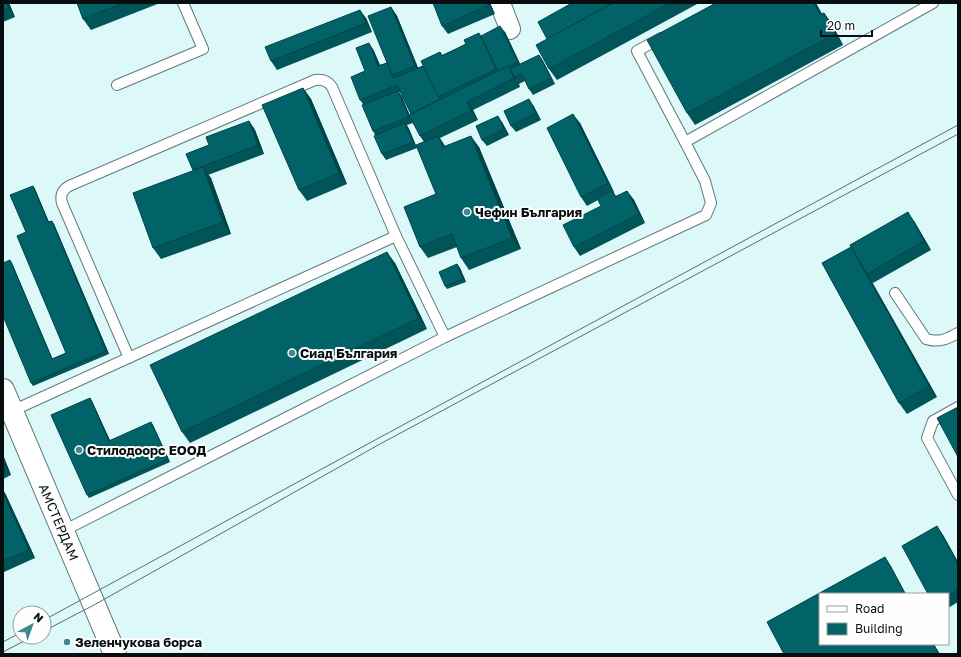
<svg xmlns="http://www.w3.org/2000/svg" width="961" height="657" viewBox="0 0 961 657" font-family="'Golos Text',sans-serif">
  <rect width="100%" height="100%" fill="#dcf8f9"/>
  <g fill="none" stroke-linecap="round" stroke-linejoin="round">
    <g stroke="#61797b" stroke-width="12">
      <g id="lane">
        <path d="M661 38 637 51 685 142"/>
        <path d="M117 85 203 49 183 3"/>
        <path d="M895 293 926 339C939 343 947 339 958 333"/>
        <path d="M129 358 62 203C60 195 62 190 69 186L315 80C323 79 328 81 332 87L396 236"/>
        <path d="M958 407 933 421 927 438 958 495"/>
        <path d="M12 411 396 236 445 337"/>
        <path d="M63 531 445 337 706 215 711 203 705 181 685 142 933 3"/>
      </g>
    </g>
    <g stroke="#61797b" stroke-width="22">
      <path id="street" d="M500 3 510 29"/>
    </g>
    <g stroke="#61797b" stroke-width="24">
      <path id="secondary" d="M3 390 115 654"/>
    </g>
    <use href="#lane" stroke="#fff" stroke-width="10"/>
    <use href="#street" stroke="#fff" stroke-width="20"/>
    <use href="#secondary" stroke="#fff" stroke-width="22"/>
    <g stroke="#5b6b6c" stroke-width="1">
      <path d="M44 620 377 439 958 125"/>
      <path d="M44 631 94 605 380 444 958 134"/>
      <path d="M3 642 20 633"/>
      <path d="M3 652 32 637"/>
    </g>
  </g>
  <g fill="#015559">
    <path d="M3 3H9L15 17 3 22Z"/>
    <path d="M77 3H160L91 30 83 19Z"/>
    <path d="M490 3 495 14 448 34 442 26Z"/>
    <path d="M572 3H699L557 80 549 69 547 39Z"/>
    <path d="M716 3H816L822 14 824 13 832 24 843 45 695 125 687 113Z"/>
    <path d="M391 7 397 16 418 68 423 66 440 52 442 55 466 44 479 33 481 36 505 32 520 64 539 55 543 61 555 84 533 95 529 89 525 81 519 84 520 87 473 110 478 120 440 138 445 146 479 147 521 249 469 270 461 258 457 247 428 258 420 247 436 194 424 142 420 136 411 114 400 92H399L402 97 413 123 407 125 409 129 417 148 386 160 382 154 375 135 373 131 363 104 360 100 365 71 373 49 380 65 387 63Z"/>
    <path d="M366 18 372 32 277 70 271 61Z"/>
    <path d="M303 88 311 99 347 184 307 201 299 190Z"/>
    <path d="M533 105 541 120 516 132 511 126Z"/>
    <path d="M249 121 255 130 264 154 208 175 211 178 231 234 161 259 153 248 193 171 186 154 209 145Z"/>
    <path d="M502 122 509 135 487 146 482 140Z"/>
    <path d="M580 123 614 192V193L616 196 627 191 634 200 645 223 580 256 574 247 601 206 598 200 587 206 581 197Z"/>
    <path d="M33 186 35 189 49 222 54 224 109 354 33 386 31 383 12 263 52 359 66 353 26 232Z"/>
    <path d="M914 221 931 250 873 283 872 282 937 397 907 414 899 403 822 263Z"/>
    <path d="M395 263 427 329 190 443 182 432Z"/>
    <path d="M457 264 460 268 466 282 447 289 445 286Z"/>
    <path d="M90 398 92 401 110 440 153 425 170 462 89 498 87 495Z"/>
    <path d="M3 455 11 475 3 479Z"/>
    <path d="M3 490 6 495 35 558 4 572 3 571Z"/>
    <path d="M937 526 943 535 958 562V602L948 608V594Z"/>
  </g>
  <g fill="#014549">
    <path d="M6 3H9L15 17 9 8Z"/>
    <path d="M488 3H490L495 14 489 5Z"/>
    <path d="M814 3H816L828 26 820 14Z"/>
    <path d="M391 7 397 16 421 75 415 66Z"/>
    <path d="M360 10 366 18 372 32 366 23Z"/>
    <path d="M824 13 832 24 843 45 835 34Z"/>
    <path d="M500 26 505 32 522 68 518 62Z"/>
    <path d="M369 43 373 49 383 72 378 66Z"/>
    <path d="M539 55 543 61 555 84 551 78Z"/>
    <path d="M508 66 515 75V78L520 87 514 78Z"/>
    <path d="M303 88 311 99 347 184 339 173Z"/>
    <path d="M398 91 402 97 413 123 409 117Z"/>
    <path d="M529 99 533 105 541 120 536 113Z"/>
    <path d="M467 102 473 110 478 120 471 111Z"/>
    <path d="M573 114 580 123 614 192 608 183Z"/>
    <path d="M498 116 502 122 509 135 504 129Z"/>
    <path d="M249 121 255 130 264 154 258 145Z"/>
    <path d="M405 123 409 129 417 148 413 142Z"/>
    <path d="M438 136 446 148 443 147Z"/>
    <path d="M471 136 479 147 521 249 512 238Z"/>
    <path d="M203 167 211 178 231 234 223 222Z"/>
    <path d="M33 186 35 189 50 225 48 222Z"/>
    <path d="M627 191 634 200 645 223 639 214Z"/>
    <path d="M908 212 914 221 931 250 924 241Z"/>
    <path d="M52 221 54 224 109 354 106 351Z"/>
    <path d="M851 247 867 274 872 282 937 397 929 386Z"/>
    <path d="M387 252 395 263 427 329 419 318Z"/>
    <path d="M10 260 12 263 54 362 52 359Z"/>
    <path d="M457 264 460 268 466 282 463 279Z"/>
    <path d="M90 398 92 401 111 444 109 441Z"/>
    <path d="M151 422 153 425 170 462 168 459Z"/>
    <path d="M3 455 11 475 3 464Z"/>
    <path d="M3 490 6 495 35 558 29 550 3 493Z"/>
    <path d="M937 526 943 535 958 562V564Z"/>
    <path d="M885 557 891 566 906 594H905Z"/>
    <path d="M933 644H934L940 654H938Z"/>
  </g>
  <g fill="#016368" stroke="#014549">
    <path d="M3 3H6L9 8 3 10Z"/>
    <path d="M77 3H123L83 19Z"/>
    <path d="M433 3H488L489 5 442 26Z"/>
    <path d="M572 3H613L547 39 538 22Z"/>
    <path d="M613 3H670L549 69 536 45Z"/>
    <path d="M716 3H814L820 14 824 13 835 34 687 113 647 40Z"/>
    <path d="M391 7 415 66 392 75 368 16Z"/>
    <path d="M360 10 366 23 271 61 265 47Z"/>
    <path d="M500 26 518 62 498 71 481 36Z"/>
    <path d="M479 33 496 69 438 97 421 61 440 52 442 56 466 44 464 40Z"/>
    <path d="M369 43 378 66 387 63 392 75 394 78 423 66 440 99 411 114 397 85 360 100 351 77 365 71 356 48Z"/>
    <path d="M539 55 551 78 529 89 522 74 515 78 510 69Z"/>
    <path d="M508 66 514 78 467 102 471 111 420 136 409 115Z"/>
    <path d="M303 88 339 173 299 190 262 105Z"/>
    <path d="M398 91 409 117 373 131 362 105Z"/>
    <path d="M529 99 536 113 511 126 504 111Z"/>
    <path d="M573 114 608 183 581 197 547 128Z"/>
    <path d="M498 116 504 129 482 140 476 126Z"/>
    <path d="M249 121 258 145 193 170 186 154 209 145 206 137Z"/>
    <path d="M405 123 413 142 382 154 374 136Z"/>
    <path d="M438 136 443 147 471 136 512 238 461 258 452 234 420 247 404 207 436 194 416 145Z"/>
    <path d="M203 167 223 222 153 248 133 193Z"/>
    <path d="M33 186 48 222 52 221 106 351 31 383 3 316V263L10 260 52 359 66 353 17 236 26 232 10 195Z"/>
    <path d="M612 191 615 197 627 191 639 214 574 247 563 225 601 206 597 198Z"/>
    <path d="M908 212 924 241 867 274 850 245Z"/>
    <path d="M851 247 929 386 899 403 822 263Z"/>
    <path d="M387 252 419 318 182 432 150 365Z"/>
    <path d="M457 264 463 279 445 286 439 272Z"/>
    <path d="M90 398 109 441 151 422 168 459 87 495 51 415Z"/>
    <path d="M958 407V457L937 418Z"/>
    <path d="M3 493 29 550 3 561Z"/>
    <path d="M937 526 958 564V590L948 596V594H928L902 546Z"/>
    <path d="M885 557 905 594H820V644H933L938 654H784L767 622Z"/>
  </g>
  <g fill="#41898e" stroke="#fefefe" stroke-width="1.5">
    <circle cx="467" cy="212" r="4"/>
    <circle cx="292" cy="353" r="4"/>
    <circle cx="79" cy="450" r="4"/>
    <circle cx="67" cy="642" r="4"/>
  </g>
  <g text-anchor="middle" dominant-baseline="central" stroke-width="4" stroke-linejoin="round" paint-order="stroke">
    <g font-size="13" font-weight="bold" fill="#060e0f" stroke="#fefefe" text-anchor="start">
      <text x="475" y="212">Чефин България</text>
      <text x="300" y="353">Сиад България</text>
      <text x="87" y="450">Стилодоорс ЕООД</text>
      <text x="75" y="642">Зеленчукова борса</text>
    </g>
    <g font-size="13" fill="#060e0f" stroke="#fefefe">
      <text transform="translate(59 522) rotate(67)">АМСТЕРДАМ</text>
    </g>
  </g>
  <rect width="961" height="657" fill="none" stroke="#060e0f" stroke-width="8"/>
  <rect x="819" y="593" width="130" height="52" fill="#fefefe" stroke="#9b9e9e"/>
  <rect x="827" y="606" width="20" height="6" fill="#ffffff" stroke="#9b9e9e"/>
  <text x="855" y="613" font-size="12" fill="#060e0f">Road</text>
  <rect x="827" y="623" width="20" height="12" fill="#016368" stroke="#9b9e9e"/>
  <text x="855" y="633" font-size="12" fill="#060e0f">Building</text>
  <g transform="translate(32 625) rotate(41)"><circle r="19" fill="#fefefe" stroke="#9b9e9e"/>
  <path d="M0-3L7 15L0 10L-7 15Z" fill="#41898e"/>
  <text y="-6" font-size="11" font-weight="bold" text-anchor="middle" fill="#060e0f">N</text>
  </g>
  <path d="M821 30v6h51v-6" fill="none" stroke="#060e0f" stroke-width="2"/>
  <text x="827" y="30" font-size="12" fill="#060e0f" stroke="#fefefe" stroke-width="3" paint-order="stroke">20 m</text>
</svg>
